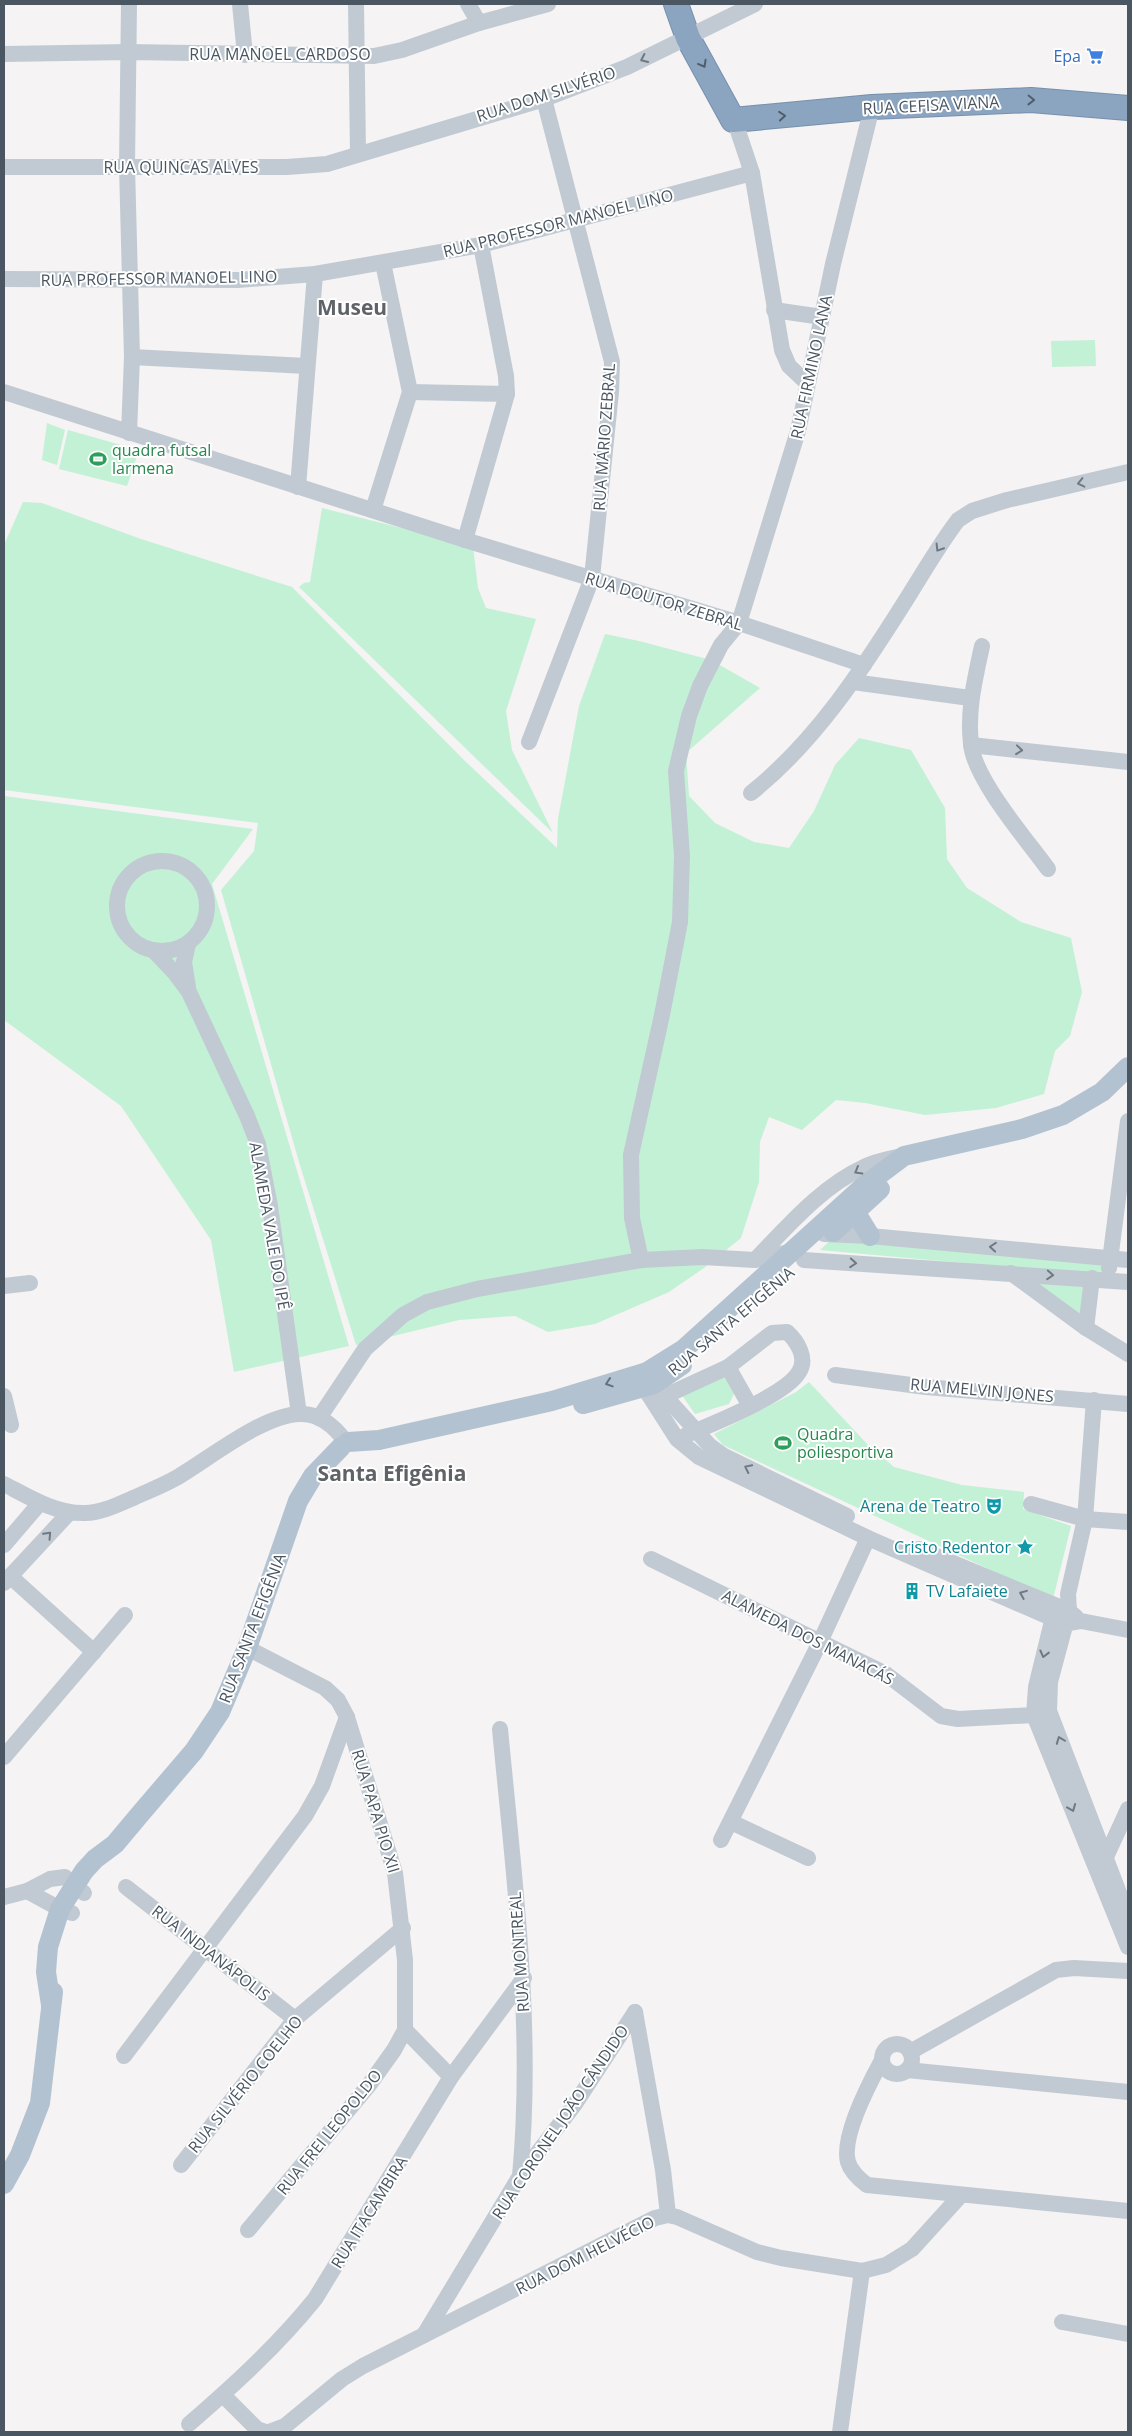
<svg xmlns="http://www.w3.org/2000/svg" width="1132" height="2436" viewBox="0 0 1132 2436" font-family="'Open Sans',sans-serif">
  <rect width="100%" height="100%" fill="#f5f3f3"/>
  <g fill="#c3f1d5">
    <path d="M1095 340 1096 366 1052 367 1051 341Z"/>
    <path d="M47 423 65 430 57 465 42 460Z"/>
    <path d="M68 430 139 450 127 486 59 469Z"/>
    <path d="M23 502 42 503 141 539 292 587 465 761 557 848 558 819 579 706 605 634 639 641 711 660 760 688 686 753 689 796 715 823 754 842 789 848 814 811 835 765 859 738 911 750 945 808 947 859 967 888 1021 922 1071 938 1082 992 1070 1036 1055 1051 1044 1094 996 1108 925 1115 865 1103 836 1100 802 1130 769 1117 760 1142 759 1182 741 1238 704 1268 669 1292 595 1324 548 1332 515 1316 459 1320 356 1345 299 1162 221 890 254 851 258 823 4 790V545Z"/>
    <path d="M322 508 473 546 478 588 486 608 536 619 506 711 512 750 553 833 299 587 304 583 310 582Z"/>
    <path d="M4 796 253 829 212 884 349 1346 234 1372 211 1240 121 1106 4 1020Z"/>
    <path d="M832 1239 1107 1259 1105 1276 820 1250Z"/>
    <path d="M1026 1279 1089 1287 1081 1317Z"/>
    <path d="M724 1375 735 1392 729 1404 695 1414 679 1391Z"/>
    <path d="M809 1382 869 1446 894 1467 962 1485 1024 1492 1023 1509 1071 1526 1053 1599 723 1445 714 1434 796 1392Z"/>
  </g>
  <g fill="none" stroke-linecap="round" stroke-linejoin="round">
    <g stroke="#7690ad" stroke-width="26">
      <path id="highway" d="M676 4 688 38 733 120 872 107 1031 100 1128 108"/>
    </g>
    <g stroke="#c1cad2" stroke-width="16">
      <path d="M129 4 127 166 132 357 129 433"/>
      <path d="M240 4 245 55"/>
      <path d="M356 4 358 154"/>
      <path d="M468 4 479 23"/>
      <path d="M4 54 129 52 374 56 402 50 479 23 548 4"/>
      <path d="M742 119 738 131 752 173 782 350 789 366 807 383"/>
      <path d="M4 167H287L327 164 544 99 627 67 755 4"/>
      <path d="M4 279 238 280 315 274 481 245 752 173"/>
      <path d="M774 310 822 317"/>
      <path d="M132 357 306 366"/>
      <path d="M4 392 465 540 739 623 864 665"/>
      <path d="M410 392 507 394"/>
      <path d="M298 487 315 274"/>
      <path d="M373 510 410 392 383 263"/>
      <path d="M465 540 507 394 506 376 481 245"/>
      <path d="M982 646C975 679 967 710 971 744 974 779 1027 840 1048 869"/>
      <path d="M853 682 970 698"/>
      <path d="M529 742 592 578 611 392 612 362 544 99"/>
      <path d="M971 745 1128 762"/>
      <path d="M751 793C816 741 862 670 906 600 923 573 939 545 958 520L972 511 1007 500 1128 472"/>
      <circle cx="162" cy="906" r="45"/>
      <path d="M154 951 174 972 189 992 247 1116 258 1144 270 1206 299 1414"/>
      <path d="M188 987 184 962 188 944"/>
      <path d="M824 1234 870 1236 1128 1260"/>
      <path d="M641 1260 632 1218 631 1155 662 1015 680 922 682 856 676 771 689 716 700 686 721 645 739 623 798 431 833 264 872 107"/>
      <path d="M755 1260C787 1227 822 1186 864 1167 876 1161 889 1159 902 1156"/>
      <path d="M804 1260 1128 1282"/>
      <path d="M1109 1268 1128 1121"/>
      <path d="M1011 1273 1086 1328 1128 1354"/>
      <path d="M4 1286 30 1283"/>
      <path d="M1086 1328 1092 1278"/>
      <path d="M728 1367 750 1406"/>
      <path d="M649 1375 654 1384 710 1446 724 1456 847 1516"/>
      <path d="M835 1375 926 1387 1128 1404"/>
      <path d="M638 1378 677 1439 699 1457 868 1538 1065 1624 1081 1621 1128 1630"/>
      <path d="M4 1396 11 1425"/>
      <path d="M665 1396 728 1367 772 1333 787 1332C797 1341 808 1358 799 1372 786 1395 712 1424 686 1435"/>
      <path d="M1094 1400 1085 1519 1068 1594 1069 1611 1050 1682 1049 1711 1128 1916"/>
      <path d="M319 1418 365 1349 403 1315 427 1302 477 1289 641 1260 703 1257 755 1260 793 1251"/>
      <path d="M4 1484C29 1497 56 1514 85 1513 101 1513 117 1505 131 1499 146 1492 162 1486 176 1478 209 1459 262 1415 300 1414 320 1413 335 1427 346 1442"/>
      <path d="M1031 1504 1085 1519 1128 1522"/>
      <path d="M4 1545 40 1503"/>
      <path d="M919 1549 1069 1611 1076 1617"/>
      <path d="M651 1559 886 1674 941 1716 958 1719 1034 1715 1049 1711"/>
      <path d="M10 1576 94 1652"/>
      <path d="M4 1583 69 1513"/>
      <path d="M1055 1609 1036 1687 1034 1715 1128 1947"/>
      <path d="M247 1648 325 1688 338 1700 347 1717 395 1873 405 1960V2030L394 2050 369 2085 248 2230"/>
      <path d="M500 1729C514 1878 534 2027 520 2176"/>
      <path d="M4 1757 125 1615"/>
      <path d="M731 1822 808 1858"/>
      <path d="M721 1840 820 1642 868 1538"/>
      <path d="M1106 1857 1128 1809"/>
      <path d="M126 1887 295 2019"/>
      <path d="M4 1897 27 1891"/>
      <path d="M72 1913 60 1909 27 1891 50 1879 65 1877 84 1893"/>
      <path d="M635 2012 663 2170 668 2215"/>
      <path d="M405 2030 451 2077"/>
      <circle cx="897" cy="2059" r="15"/>
      <path d="M910 2052 1056 1970 1074 1968 1128 1971"/>
      <path d="M124 2056 305 1816 322 1786 347 1717"/>
      <path d="M882 2060C870 2082 841 2137 848 2162 851 2172 859 2179 867 2185L1128 2211"/>
      <path d="M907 2070 1128 2092"/>
      <path d="M181 2165 295 2019 403 1928"/>
      <path d="M1062 2322 1128 2334"/>
      <path d="M424 2335 520 2176 575 2104 635 2012"/>
      <path d="M223 2395 257 2429 266 2432"/>
      <path d="M189 2424C234 2385 278 2345 315 2299L451 2077 524 1978"/>
      <path d="M269 2432 285 2426 342 2379 363 2366 655 2218 668 2215 677 2217 757 2252 781 2258 862 2271 886 2265 912 2249 961 2195"/>
      <path d="M840 2432 862 2271"/>
    </g>
    <g stroke="#b3c2d1" stroke-width="20">
      <path d="M856 1213 870 1236"/>
      <path d="M833 1232 880 1189"/>
      <path d="M583 1404 654 1384 682 1365"/>
      <path d="M348 1442 379 1440 552 1401 647 1372 684 1349 864 1186 904 1156 1022 1129 1063 1115 1102 1092 1128 1067"/>
      <path d="M51 2005 46 1972 48 1947 60 1909 84 1871 95 1859 115 1844 141 1813 194 1751 220 1712 247 1648 298 1501 313 1476 341 1447"/>
      <path d="M4 2184 20 2155 40 2103 53 1992"/>
    </g>
    <use href="#highway" stroke="#8ba5c1" stroke-width="24"/>
  </g>
  <defs><path id="oneway-chevron" d="M-2-3.5L2.5 0L-2 3.5" fill="none" stroke-width="1.6" stroke-linecap="round" stroke-linejoin="round" transform="scale(1.25)"/></defs>
  <g stroke="#6e7983">
    <use href="#oneway-chevron" transform="translate(644 59) rotate(155)"/>
    <use href="#oneway-chevron" transform="translate(1081 483) rotate(167)"/>
    <use href="#oneway-chevron" transform="translate(939 548) rotate(122)"/>
    <use href="#oneway-chevron" transform="translate(1019 750) rotate(6)"/>
    <use href="#oneway-chevron" transform="translate(858 1171) rotate(150)"/>
    <use href="#oneway-chevron" transform="translate(993 1247) rotate(-175)"/>
    <use href="#oneway-chevron" transform="translate(853 1263) rotate(4)"/>
    <use href="#oneway-chevron" transform="translate(1050 1275) rotate(4)"/>
    <use href="#oneway-chevron" transform="translate(748 1468) rotate(-154)"/>
    <use href="#oneway-chevron" transform="translate(48 1535) rotate(-47)"/>
    <use href="#oneway-chevron" transform="translate(1023 1594) rotate(-158)"/>
    <use href="#oneway-chevron" transform="translate(1044 1654) rotate(104)"/>
    <use href="#oneway-chevron" transform="translate(1060 1740) rotate(-111)"/>
    <use href="#oneway-chevron" transform="translate(1072 1808) rotate(68)"/>
  </g>
  <g stroke="#505e6b">
    <use href="#oneway-chevron" transform="translate(703 64) rotate(61)"/>
    <use href="#oneway-chevron" transform="translate(1031 100) rotate(1)"/>
    <use href="#oneway-chevron" transform="translate(782 116) rotate(-5)"/>
  </g>
  <use stroke="#64717d" href="#oneway-chevron" transform="translate(609 1383) rotate(162)"/>
  <defs>
    <g id="supermarket-bare" transform="scale(1.35)"><path d="M-6-5.5h2.5l.6 2H6L4.5 2H-2.5L-4.4-4H-6ZM-1.5 3.2a1.3 1.3 0 1 0 .1 0ZM3 3.2a1.3 1.3 0 1 0 .1 0Z" fill="#3f7fe0" stroke="#fff" stroke-width="2.5" paint-order="stroke"/></g>
    <g id="stadium-bare" transform="scale(1.35)"><path d="M0-5a6.5 5 0 1 0 0 10a6.5 5 0 1 0 0-10ZM-3.5-1.8h7v3.6h-7Z" fill="#2e9e5b" stroke="#fff" stroke-width="2.5" paint-order="stroke"/></g>
    <g id="theatre-bare" transform="scale(1.35)"><path d="M-5-5.5Q0-4 5-5.5V0Q5 5 0 6Q-5 5-5 0ZM-3.3-2.5H-1v1.5H-3.3ZM1-2.5H3.3v1.5H1ZM-2.8 1Q0 5.5 2.8 1Z" fill="#0f9aa8" stroke="#fff" stroke-width="2.5" paint-order="stroke"/></g>
    <g id="sight-bare" transform="scale(1.35)"><path d="M0-6L1.8-2.2L6-1.7L2.9 1.2L3.7 5.4L0 3.3L-3.7 5.4L-2.9 1.2L-6-1.7L-1.8-2.2Z" fill="#0f9aa8" stroke="#fff" stroke-width="2.5" paint-order="stroke"/></g>
    <g id="building-bare" transform="scale(1.35)"><path d="M-4-6H4V6H1V3H-1V6H-4ZM-2.5-4.3h1.7v1.8h-1.7ZM.8-4.3h1.7v1.8H.8ZM-2.5-1h1.7V.8h-1.7ZM.8-1h1.7V.8H.8Z" fill="#0f9aa8" stroke="#fff" stroke-width="2.5" paint-order="stroke"/></g>
  </defs>
  <g fill-rule="evenodd">
    <use href="#supermarket-bare" x="1095" y="56"/>
    <use href="#stadium-bare" x="98" y="459"/>
    <use href="#stadium-bare" x="783" y="1443"/>
    <use href="#theatre-bare" x="994" y="1506"/>
    <use href="#sight-bare" x="1025" y="1547"/>
    <use href="#building-bare" x="912" y="1591"/>
  </g>
  <g text-anchor="middle" dominant-baseline="central" stroke-width="4" stroke-linejoin="round" paint-order="stroke">
    <g font-size="16" fill="#4a5661" stroke="#fff">
      <text x="280" y="54">RUA MANOEL CARDOSO</text>
      <text transform="translate(546 94) rotate(-18)">RUA DOM SILVÉRIO</text>
      <text transform="translate(931 105) rotate(-3)">RUA CEFISA VIANA</text>
      <text x="181" y="167">RUA QUINCAS ALVES</text>
      <text transform="translate(558 223) rotate(-14)">RUA PROFESSOR MANOEL LINO</text>
      <text transform="translate(159 278) rotate(-1)">RUA PROFESSOR MANOEL LINO</text>
      <text transform="translate(811 367) rotate(-78)">RUA FIRMINO LANA</text>
      <text transform="translate(604 437) rotate(-86)">RUA MÁRIO ZEBRAL</text>
      <text transform="translate(664 601) rotate(17)">RUA DOUTOR ZEBRAL</text>
      <text transform="translate(270 1226) rotate(80)">ALAMEDA VALE DO IPÊ</text>
      <text transform="translate(731 1321) rotate(-40)">RUA SANTA EFIGÊNIA</text>
      <text transform="translate(982 1390) rotate(5)">RUA MELVIN JONES</text>
      <text transform="translate(252 1628) rotate(-69)">RUA SANTA EFIGÊNIA</text>
      <text transform="translate(808 1637) rotate(27)">ALAMEDA DOS MANACÁS</text>
      <text transform="translate(376 1811) rotate(73)">RUA PAPA PIO XII</text>
      <text transform="translate(519 1952) rotate(-94)">RUA MONTREAL</text>
      <text transform="translate(211 1953) rotate(38)">RUA INDIANÁPOLIS</text>
      <text transform="translate(245 2084) rotate(-51)">RUA SILVÉRIO COELHO</text>
      <text transform="translate(560 2122) rotate(-56)">RUA CORONEL JOÃO CÂNDIDO</text>
      <text transform="translate(329 2132) rotate(-51)">RUA FREI LEOPOLDO</text>
      <text transform="translate(369 2212) rotate(-58)">RUA ITACAMBIRA</text>
      <text transform="translate(585 2255) rotate(-27)">RUA DOM HELVÉCIO</text>
    </g>
    <g font-size="16" fill="#366cbe" stroke="#fff" text-anchor="end">
      <text x="1081" y="56">Epa</text>
    </g>
    <g font-size="16" fill="#27864d" stroke="#fff" text-anchor="start">
      <text x="112" y="450">quadra futsal<tspan x="112" dy="18">larmena</tspan></text>
      <text x="797" y="1434">Quadra<tspan x="797" dy="18">poliesportiva</tspan></text>
    </g>
    <g font-size="16" fill="#0d838f" stroke="#fff" text-anchor="end">
      <text x="980" y="1506">Arena de Teatro</text>
      <text x="1011" y="1547">Cristo Redentor</text>
      <text x="926" y="1591" text-anchor="start">TV Lafaiete</text>
    </g>
    <g font-size="21" font-weight="bold" fill="#5f6368" stroke="#fff">
      <text x="352" y="307">Museu</text>
      <text x="392" y="1473">Santa Efigênia</text>
    </g>
  </g>
  <rect width="1132" height="2436" fill="none" stroke="#4a5661" stroke-width="10"/>
</svg>
